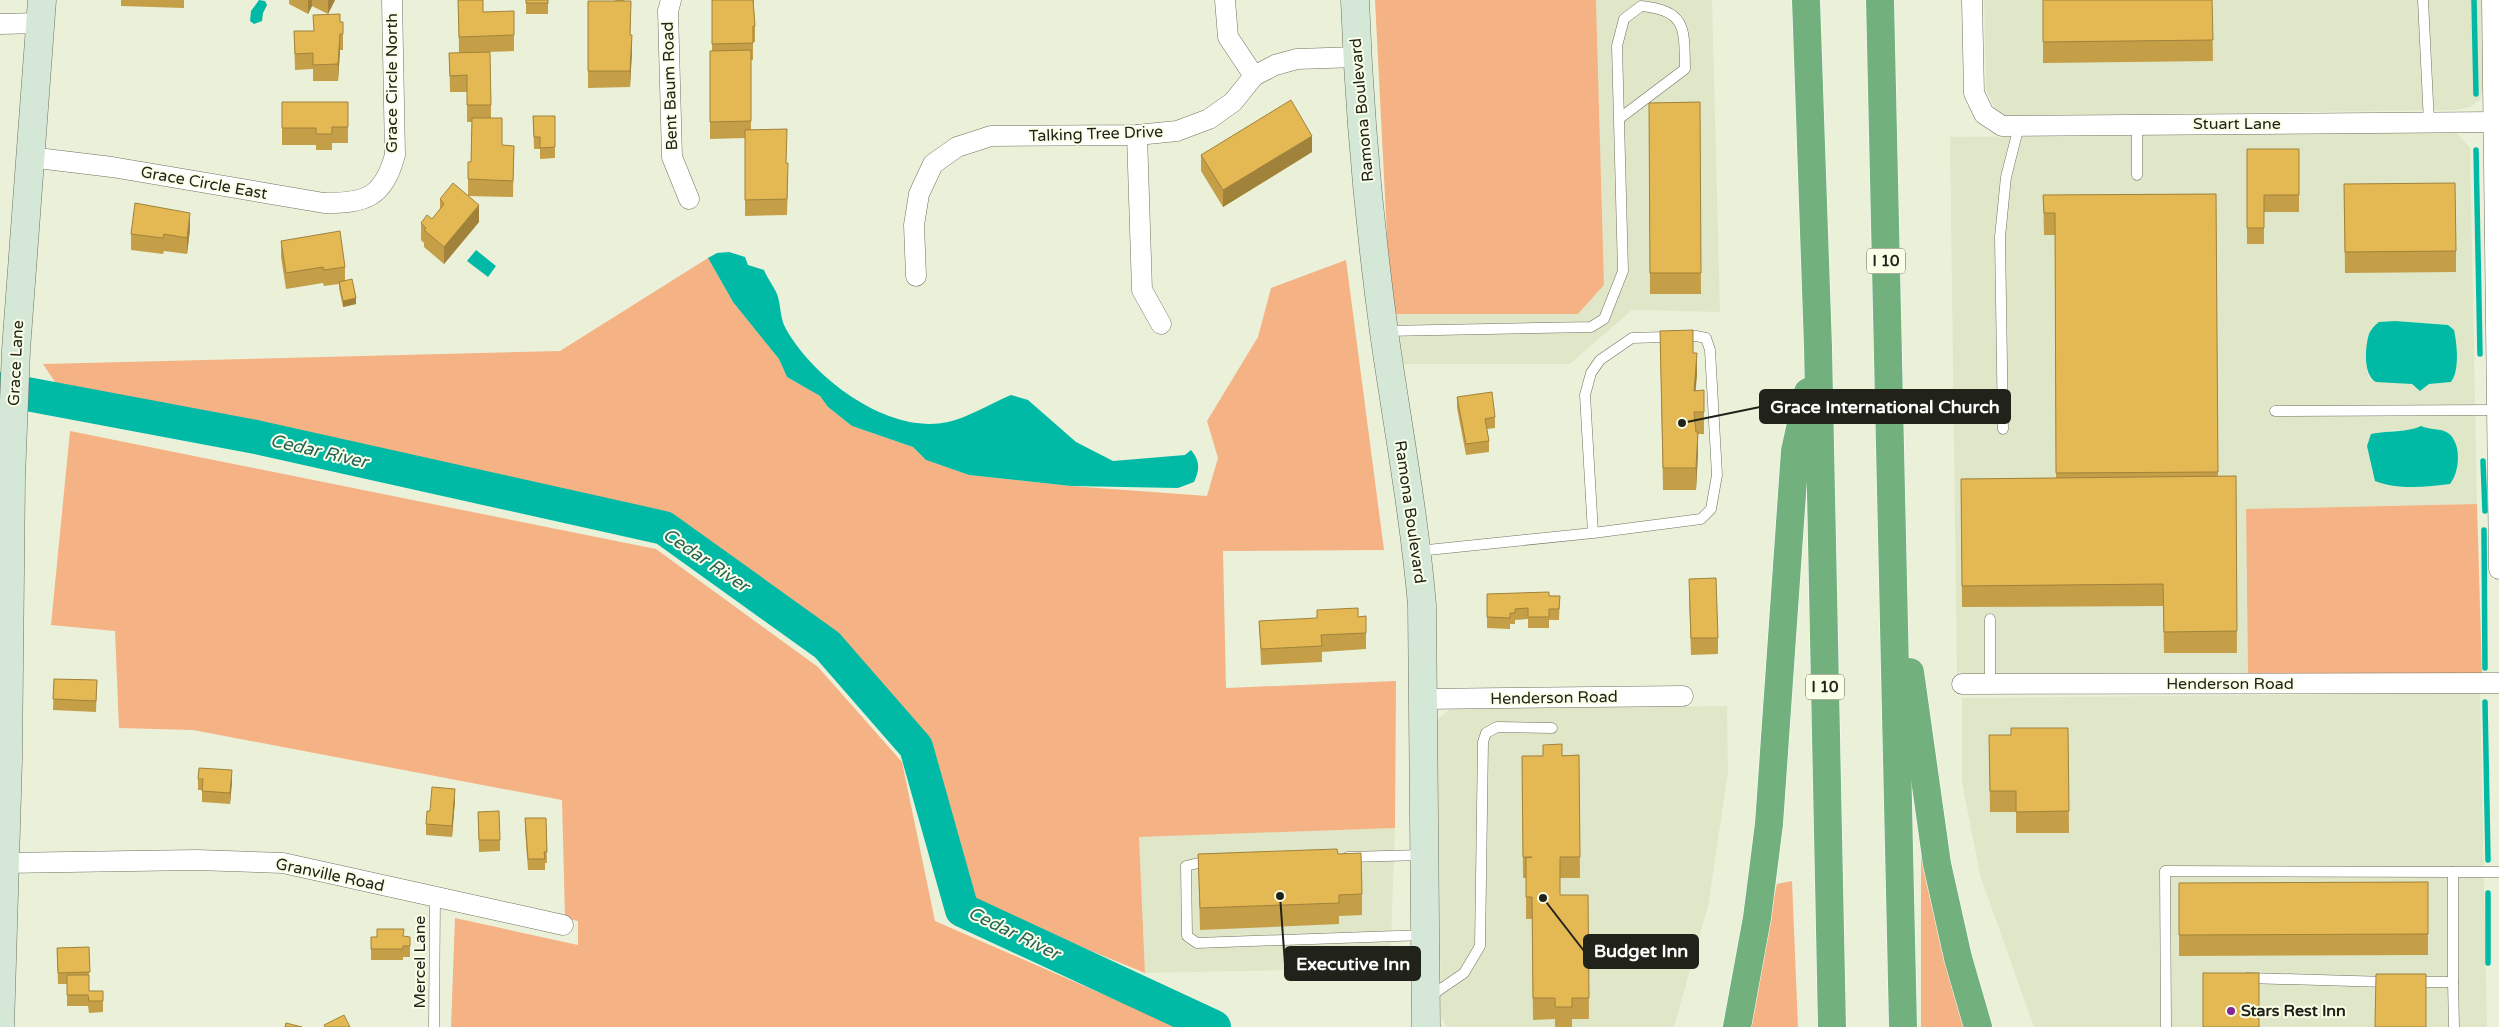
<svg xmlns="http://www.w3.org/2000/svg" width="2499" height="1027" viewBox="0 0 2499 1027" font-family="'Varela Round',sans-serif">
  <rect width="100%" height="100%" fill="#ebf1d9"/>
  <g fill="#e0e7c8" fill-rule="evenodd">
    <path d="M1596 0H1712L1720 312 1632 310 1570 364H1397L1391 314H1578L1604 285Z"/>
    <path d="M1984 0H2482L2483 89 2480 100 2470 107 2456 110 2003 116 1994 107 1986 89Z"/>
    <path d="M2456 132 2470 148 2477 504 2246 509 2248 674 1957 677 1950 137ZM2395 321 2448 325 2454 377 2451 382 2429 384 2420 391 2412 384 2370 379 2367 372 2368 336 2379 322ZM2421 426 2429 430 2445 431 2450 484 2386 486 2391 430H2415Z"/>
    <path d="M2480 693 2487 1027H2034L1980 875 1962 782V698Z"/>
    <path d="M1727 706 1728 772 1708 906 1674 1027H1447L1441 1017 1437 720 1450 709Z"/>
    <path d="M1395 828 1390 968 1145 973 1139 837Z"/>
  </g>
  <g fill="#f5b285">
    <path d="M1375 0H1596L1604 285 1578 314H1391Z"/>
    <path d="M708 258 733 302 779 359 787 377 820 396 828 407 852 426 913 447 926 460 969 475 1071 486 1207 496 1218 458 1207 421 1258 337 1271 288 1346 260 1384 550 1223 551 1226 688 1396 681 1395 828 1139 837 1145 973 975 903 925 743 834 638 668 515 57 385 43 364 560 351Z"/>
    <path d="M70 431 656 549 818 667 902 762 935 921 1178 1027H451L455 918 578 945V921L565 918 562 800 193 730 119 728 115 631 51 625Z"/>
    <path d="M2477 504 2482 675 2248 674 2246 509Z"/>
    <path d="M1921 835 1970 1027H1921Z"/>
    <path d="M1792 881 1798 1027H1745L1777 884Z"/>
  </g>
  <g fill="#00baa5">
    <path d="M259 0 265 1 267 5 263 13 262 21 254 24 250 21 251 11Z"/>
    <path d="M476 250 496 266 488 277 467 261Z"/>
    <path d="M729 252 745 257 748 265 764 270C767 278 777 291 778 297 781 308 780 318 786 329 814 379 889 435 948 422 967 418 992 403 1011 395L1028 400 1076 442 1113 461 1185 455 1191 450C1200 461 1200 469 1194 482L1178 488 1071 486 969 475 926 460 913 447 852 426 828 407 820 396 787 377 779 359 733 302 708 258 717 253Z"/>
    <path d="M2395 321 2448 325 2454 330C2457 344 2460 370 2451 382L2429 384 2420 391 2412 384 2376 382C2363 375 2365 347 2369 334 2371 329 2375 325 2379 322Z"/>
    <path d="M2421 426C2429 430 2441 428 2448 433 2462 443 2460 472 2450 484 2427 487 2397 490 2375 481L2367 446 2371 434C2385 431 2410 432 2421 426Z"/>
  </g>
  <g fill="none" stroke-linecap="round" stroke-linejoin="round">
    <g stroke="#00baa5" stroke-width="5.5">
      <path d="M2474 0 2476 94"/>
      <path d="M2476 150 2480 354"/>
      <path d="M2483 461 2485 511"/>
      <path d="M2484 530 2485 668"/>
      <path d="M2485 702 2488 860"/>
      <path d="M2488 893V963"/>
    </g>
    <path stroke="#00baa5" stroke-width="34" d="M0 389 256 437 664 528 827 645 916 747 962 910 1214 1027"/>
    <g stroke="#6e735e" stroke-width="11">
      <g id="lane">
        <path d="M2423 0 2429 123"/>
        <path d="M2137 125V175"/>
        <path d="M1385 331 1591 327 1604 319 1623 271 1617 46 1624 19 1641 6C1688 10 1684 31 1685 69L1620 118"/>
        <path d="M2275 411 2497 410"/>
        <path d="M2003 429 2000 237 2006 177 2019 126"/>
        <path d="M1418 551 1593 533 1701 519 1711 509 1717 475 1710 350 1706 338 1696 336 1632 338 1600 360 1591 373 1585 395 1593 533"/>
        <path d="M1990 619V684"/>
        <path d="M1348 857 1423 855"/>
        <path d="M1211 860 1186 866 1187 936 1197 943 1425 935"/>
        <path d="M2453 872H2499"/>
        <path d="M2247 978 2387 982"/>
        <path d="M2414 982H2453L2454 1027"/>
        <path d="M1429 997 1464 973 1480 946 1483 742 1486 733 1497 727 1552 728"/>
        <path d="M434 1027 435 897"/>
        <path d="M2166 1027 2165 871 2453 872V982"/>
      </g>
    </g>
    <g stroke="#6e735e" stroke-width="21">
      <g id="street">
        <path d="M671 0 668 11 672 157 689 199"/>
        <path d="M1225 0 1228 37 1254 76"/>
        <path d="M1972 0 1974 93 1984 114 2002 126 2494 122"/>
        <path d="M2492 0 2499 569"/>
        <path d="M0 24 41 23"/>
        <path d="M1137 135 1142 290 1161 324"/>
        <path d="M29 157 112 167 324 203C366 203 383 198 395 155L392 0"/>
        <path d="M916 276 914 225 919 194 933 164 957 147 991 136 1137 135 1177 131 1209 119 1233 102 1254 76 1275 65 1297 59 1357 57"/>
        <path d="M1962 684 2499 683"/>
        <path d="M1424 699 1683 696"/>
        <path d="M4 863 197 860 283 863 563 925"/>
      </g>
    </g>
    <g stroke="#6e735e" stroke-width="29">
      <g id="secondary">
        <path d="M1355 0C1359 110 1369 222 1384 332 1397 423 1414 513 1422 605L1426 1027"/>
        <path d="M0 1027 8 760 11 478 16 350 42 0"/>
      </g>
    </g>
    <g stroke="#fff" stroke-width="29">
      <g id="highway">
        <path d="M1806 0 1818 347 1832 1027"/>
        <path d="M1880 0 1903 1027"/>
        <path d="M1910 672 1937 864 1958 958 1978 1027"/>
        <path d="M1737 1027 1757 918 1769 824 1795 451 1808 392"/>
      </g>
    </g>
    <use href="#lane" stroke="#fff" stroke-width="10"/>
    <use href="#street" stroke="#fff" stroke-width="20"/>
    <use href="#secondary" stroke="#d5e8d8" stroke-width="28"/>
    <use href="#highway" stroke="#72b17d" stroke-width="28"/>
  </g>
  <g fill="#c49f48">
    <path d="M121 0H184V8L121 6Z"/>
    <path d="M289 0H335L328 14 312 6 308 14 289 4Z"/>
    <path d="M458 0 483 12 514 35V51L486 52 491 105V118L502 145 514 146 513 197 468 196 479 222 444 264 424 247V243L421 240V223L432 219 440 210V199L468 196V179L471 162 472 122H467V92H450L449 53H459Z"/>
    <rect x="526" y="0" width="22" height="14"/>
    <path d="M614 0H624L631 17 630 35 632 51 630 87 588 88V1H616Z"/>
    <path d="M712 0H754V8L755 26V42H753V60H751V130L786 163 788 180 787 215 745 216V138L710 139V51H712Z"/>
    <path d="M2043 0H2212L2213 61 2043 63Z"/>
    <path d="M340 22 343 34V50H340L338 81H313V69L295 70 294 31H313Z"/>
    <path d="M282 102H348V143H332V150H316V145H282Z"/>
    <path d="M1700 102 1701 294H1650L1649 103Z"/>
    <path d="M533 116H555V158L540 159V149H534Z"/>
    <path d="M2247 149H2299V212H2264V244H2247Z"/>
    <path d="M1312 152 1223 207 1201 171V155Z"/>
    <path d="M2344 184 2456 251V272L2345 273Z"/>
    <path d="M2216 194 2218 476H2236L2237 653H2164L2163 606 1962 607 1961 479 2056 478 2055 235H2044L2043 195Z"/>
    <path d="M190 229 187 254 164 251 163 254 131 250V234Z"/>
    <path d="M281 241 345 267V281L356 304 343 307 339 288V284L324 286 323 283 286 289 281 257Z"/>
    <path d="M1660 331 1693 353 1697 374 1695 391 1704 390V434H1698V453L1696 490H1663Z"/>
    <path d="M1457 397 1495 417V428L1487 429 1489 441V452L1466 455 1457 408Z"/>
    <path d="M1487 594 1560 596 1559 620H1549V628H1528V619L1515 620V624H1510V629L1487 628Z"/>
    <path d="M1689 595 1718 638V654L1691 655Z"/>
    <path d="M1358 617 1366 633V649L1322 652V662L1261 665 1259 621Z"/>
    <path d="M54 679 97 680 96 712 53 710Z"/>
    <path d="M2068 728 2069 833H2016V812H1990L1989 735H2011Z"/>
    <path d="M1579 755 1580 878H1560V895H1588L1589 1019H1572V1027H1555V1019L1533 1020 1532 919H1526V878H1523L1522 756Z"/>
    <path d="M198 779 232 782 230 804 202 802V790H198Z"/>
    <path d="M455 800 452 837 426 835V824L430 811Z"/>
    <path d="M478 812 500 840V851L479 852Z"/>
    <path d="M525 818H546L547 863H545V870H528L525 829Z"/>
    <path d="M1198 854H1338L1362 894V915L1339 916V924L1200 930Z"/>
    <path d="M2428 882V955L2179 956V883Z"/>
    <path d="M371 937H410V957H403V960H371Z"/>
    <path d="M89 947V991H103V1012L89 1013 88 1006H67V984H58L57 948Z"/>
  </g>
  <g fill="#a0823b">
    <path d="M308 0H312V6L308 14Z"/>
    <path d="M328 0H335L328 14Z"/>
    <path d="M340 34V50L338 81V64Z"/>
    <path d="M632 35V51L630 87V71Z"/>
    <path d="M1312 136V152L1223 207V190Z"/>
    <path d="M479 205V222L444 264V247Z"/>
    <path d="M190 213V229L187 254V238Z"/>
    <path d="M356 298V304L343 307V301Z"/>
    <path d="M1697 353V374L1694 412V391Z"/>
    <path d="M1698 432V453L1696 490V468Z"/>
    <path d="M232 770V782L230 804V793Z"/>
    <path d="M455 789V800L452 837V826Z"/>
  </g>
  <g fill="#e4b954" stroke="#a0823b">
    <path d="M458 0H483V12L514 11V35L459 37Z"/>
    <rect x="526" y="0" width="22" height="3"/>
    <path d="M712 0H753L755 26H753V43L712 44Z"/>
    <path d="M2043 0H2212L2213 40 2043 42Z"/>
    <path d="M588 1H631L630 35H632L630 71H588Z"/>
    <path d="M340 14V22H343V34H340L338 64 313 65V53L295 54 294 31H314L313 15Z"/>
    <path d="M751 50V121L710 122V51Z"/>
    <path d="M490 52 491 105H467V75L450 76 449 53Z"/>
    <path d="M1291 100 1312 136 1223 190 1201 155Z"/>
    <path d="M282 102H348V127H332V134H316V128H282Z"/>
    <path d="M1700 102 1701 273H1650L1649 103Z"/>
    <path d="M533 116H555V147L540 148V137H534Z"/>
    <path d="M472 118H502V145L514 146 513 181 468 179V162H471Z"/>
    <path d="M787 129 786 163H788L787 199 745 200V130Z"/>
    <path d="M2247 149H2299V195H2264V228H2247Z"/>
    <path d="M453 183 479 205 444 247 424 230 426 228 421 223 427 215 432 219 444 204 440 199Z"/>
    <path d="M2455 183 2456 251 2345 252 2344 184Z"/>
    <path d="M2216 194 2218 472 2056 473 2055 213H2044L2043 195Z"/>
    <path d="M135 203 190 213 187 238 164 234 163 238 131 234Z"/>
    <path d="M340 231 345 267 324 270 323 267 286 273 281 241Z"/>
    <path d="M352 279 356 298 343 301 339 282Z"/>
    <path d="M1693 330V353H1697L1694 391 1704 390V412H1694L1696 432H1698L1696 468H1663L1660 331Z"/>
    <path d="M1492 392 1495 417 1485 419 1489 441 1466 444 1457 397Z"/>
    <path d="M2236 476 2237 631 2164 632 2163 584 1962 586 1961 479Z"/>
    <path d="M1716 578 1718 638H1691L1689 579Z"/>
    <path d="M1549 592V596H1560L1559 609H1549V617H1528V608L1515 609V613H1510V618L1487 617V594Z"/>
    <path d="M1358 608V617L1366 616V633L1321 635 1322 646 1261 649 1259 621 1317 618V610Z"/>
    <path d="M54 679 97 680 96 701 53 699Z"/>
    <path d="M2011 728H2068L2069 811 2016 812V791H1990L1989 735H2011Z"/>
    <path d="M1562 744V756L1579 755 1580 857H1560V895H1588L1589 998H1572V1007H1555V998H1533L1532 897H1526V858L1532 857H1523L1522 756H1543V745Z"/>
    <path d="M199 768 232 770 230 793 202 791 203 779H198Z"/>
    <path d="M432 787 455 789 452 826 426 824 427 811H430Z"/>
    <path d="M499 811 500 840H479L478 812Z"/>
    <path d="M525 818H546L547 852H544L545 859H528Z"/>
    <path d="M1337 849 1338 854 1361 853 1362 894 1339 895V903L1200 908 1198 854Z"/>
    <path d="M2428 882V934L2179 935V883Z"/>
    <path d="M377 929H404L403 936 410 937V946H403V949H371V937H377Z"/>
    <path d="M89 947 90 972 58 973 57 948Z"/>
    <rect x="2203" y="973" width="56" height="54"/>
    <path d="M2376 974H2426V1027H2375Z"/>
    <path d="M67 975H89V991H103V1001H89L88 995H67Z"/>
    <path d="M344 1015 350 1027H325L324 1025Z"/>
    <path d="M286 1023 302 1027H285Z"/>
  </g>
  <circle fill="#822793" stroke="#f9fee6" stroke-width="2" cx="2231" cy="1011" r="5"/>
  <g text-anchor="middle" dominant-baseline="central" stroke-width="4" stroke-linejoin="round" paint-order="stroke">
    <g fill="#f9fee6" stroke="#626557" stroke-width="1">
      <rect x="1867" y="248.5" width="38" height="25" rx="4"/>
      <rect x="1806" y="674.5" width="38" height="25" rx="4"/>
    </g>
    <g font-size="15" font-weight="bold" fill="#21231a">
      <text x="1886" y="261">I 10</text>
      <text x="1825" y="687">I 10</text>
    </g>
    <g font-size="16" fill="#21231a" stroke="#f9fee6">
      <text transform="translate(392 83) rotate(-90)">Grace Circle North</text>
      <text transform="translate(670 86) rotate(-92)">Bent Baum Road</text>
      <text transform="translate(1362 110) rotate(-95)">Ramona Boulevard</text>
      <text x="2237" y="124">Stuart Lane</text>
      <text transform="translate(1096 134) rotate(-2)">Talking Tree Drive</text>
      <text transform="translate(204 183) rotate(10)">Grace Circle East</text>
      <text transform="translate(16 363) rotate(-87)">Grace Lane</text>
      <text transform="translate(1410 512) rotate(82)">Ramona Boulevard</text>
      <text x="2230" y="684">Henderson Road</text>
      <text transform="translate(1554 698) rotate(-1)">Henderson Road</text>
      <text transform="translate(330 875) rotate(12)">Granville Road</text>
      <text transform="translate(420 962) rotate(-90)">Mercel Lane</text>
    </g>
    <g font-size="16" font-weight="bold" fill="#21231a" stroke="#f9fee6" text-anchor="start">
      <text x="2241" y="1011">Stars Rest Inn</text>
    </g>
    <g font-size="18" font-style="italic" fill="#276258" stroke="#f9fee6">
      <text transform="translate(319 451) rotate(13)">Cedar River</text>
      <text transform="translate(706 560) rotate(34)">Cedar River</text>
      <text transform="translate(1014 933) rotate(26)">Cedar River</text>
    </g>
  </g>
  <path fill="none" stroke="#21231a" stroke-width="2" d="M1682 423L1760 407M1543 898L1584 951M1280 896L1285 964"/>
  <g fill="#21231a" stroke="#f9fee6" stroke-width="2">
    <circle cx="1682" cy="423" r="5"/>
    <circle cx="1543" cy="898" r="5"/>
    <circle cx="1280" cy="896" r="5"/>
  </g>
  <g fill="#21231a" stroke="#21231a" stroke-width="2">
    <rect x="1760" y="390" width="250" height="33" rx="5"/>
    <rect x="1584" y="935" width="114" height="33" rx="5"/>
    <rect x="1285" y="947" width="135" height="33" rx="5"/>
  </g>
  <g font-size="18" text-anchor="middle" font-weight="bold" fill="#fff">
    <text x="1885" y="413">Grace International Church</text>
    <text x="1641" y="957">Budget Inn</text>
    <text x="1353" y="970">Executive Inn</text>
  </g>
</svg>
